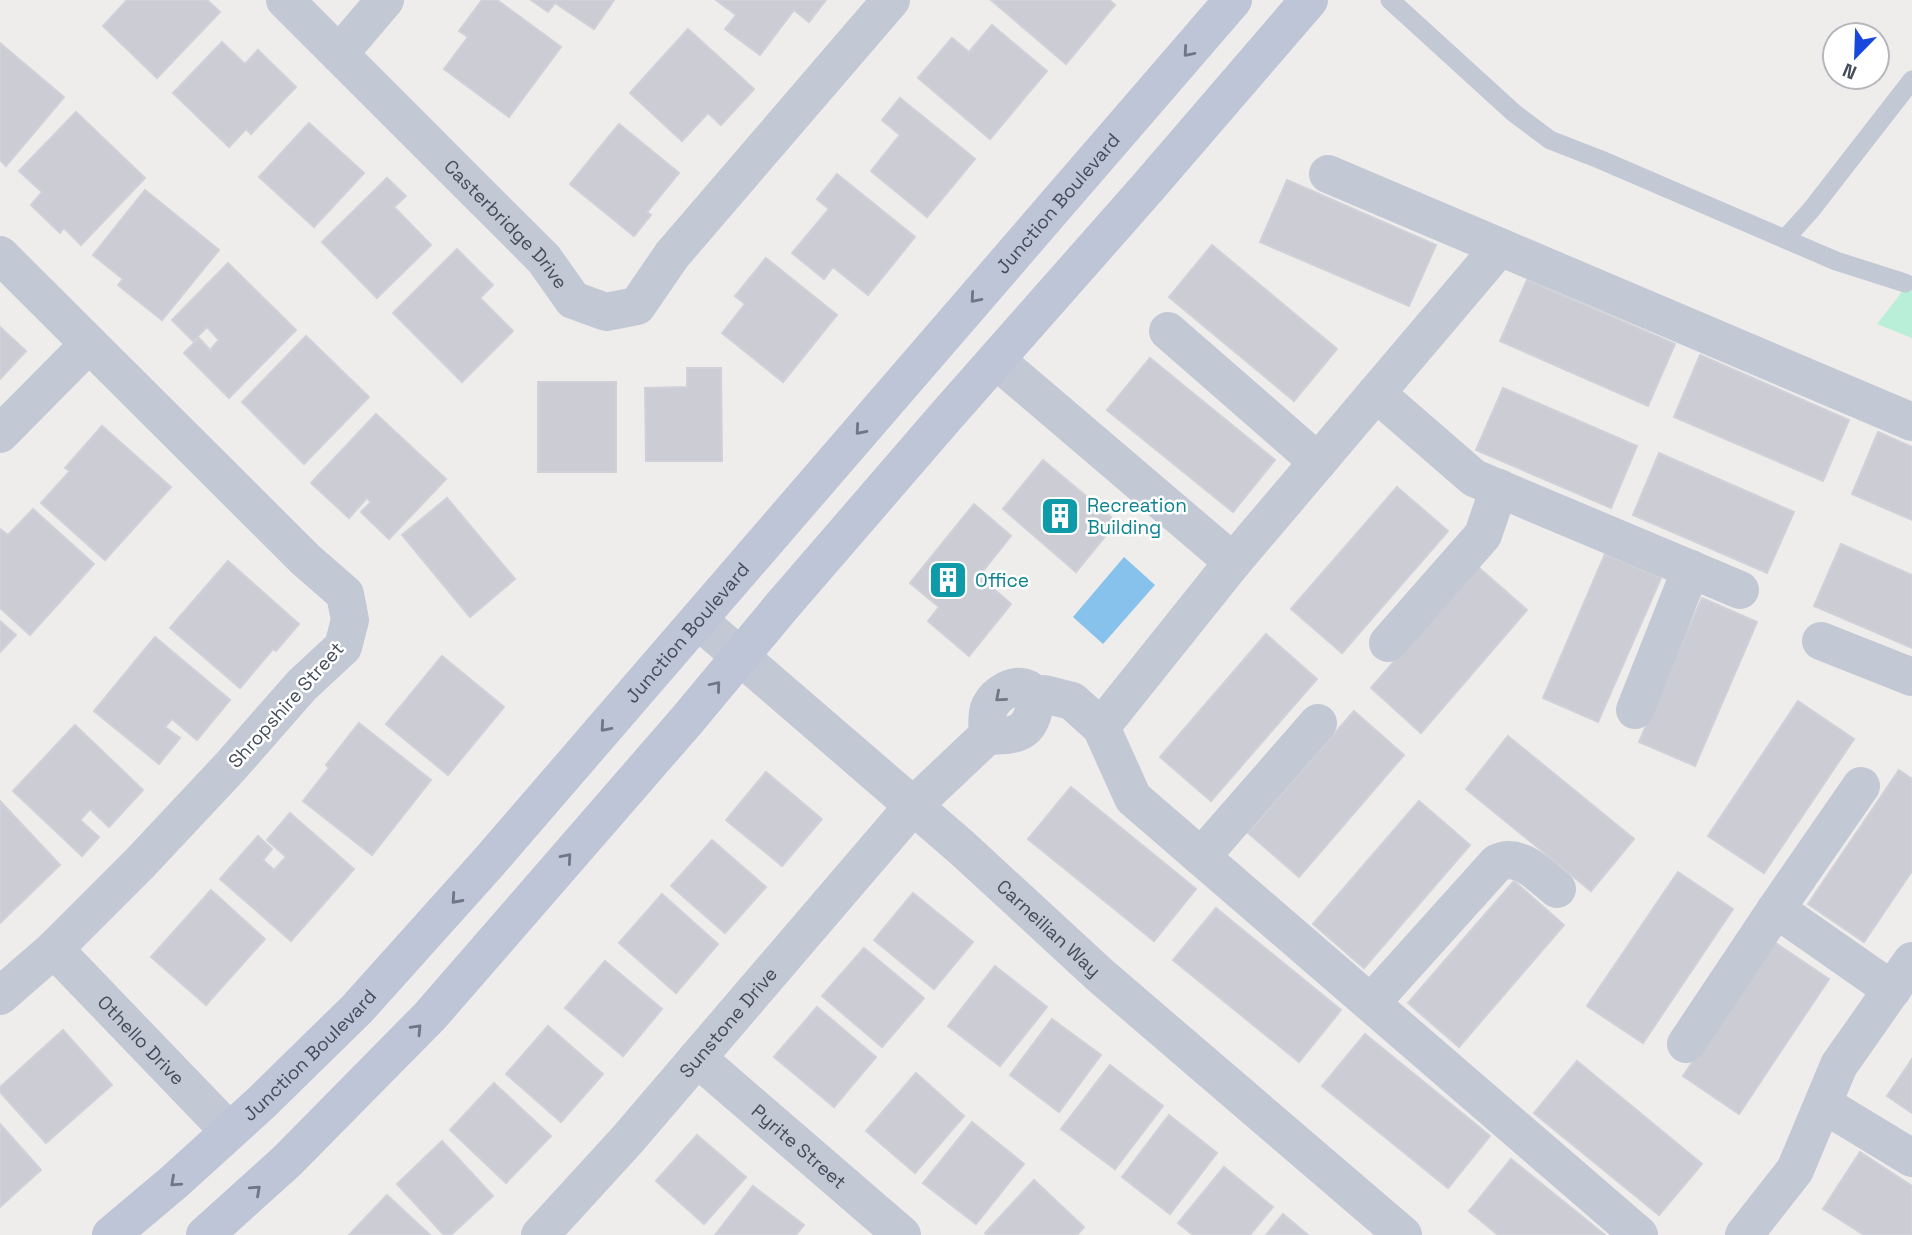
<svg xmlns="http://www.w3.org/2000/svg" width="1912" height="1235" viewBox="0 0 1912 1235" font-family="'Space Grotesk',sans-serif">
  <rect width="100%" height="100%" fill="#efedec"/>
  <path fill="#b9eed8" d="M1912 279V338L1877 324Z"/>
  <path fill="#86c2ec" d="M1124 557 1155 585 1103 644 1073 617Z"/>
  <g fill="#cccdd4" stroke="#d0d1d8" stroke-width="2">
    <path d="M127 0H207L220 12 157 78 103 26Z"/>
    <path d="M482 0H497L561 47 509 117 444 69 468 37 459 31Z"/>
    <path d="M531 0H614L594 29 555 3 548 12Z"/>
    <path d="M716 0H826L809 22 794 10 760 55 725 29 736 15Z"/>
    <path d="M991 0H1109L1115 5 1066 64Z"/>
    <path d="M992 25 1047 71 990 139 918 78 952 38 969 52Z"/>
    <path d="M688 29 754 89 721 125 708 113 682 141 630 93Z"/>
    <path d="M222 42 245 64 258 50 296 87 251 134 246 129 229 147 173 93Z"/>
    <path d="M0 43 64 97 6 166 0 160Z"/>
    <path d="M900 98 975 159 927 217 871 171 900 135 882 120Z"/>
    <path d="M76 112 145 178 81 245 64 228 60 233 31 205 42 192 19 171Z"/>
    <path d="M309 123 364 173 314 227 259 177Z"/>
    <path d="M619 124 679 173 647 212 651 215 634 236 570 184Z"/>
    <path d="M837 174 915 237 868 295 833 267 824 279 792 253 829 209 817 199Z"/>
    <path d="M387 178 406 196 394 207 431 245 377 298 322 242Z"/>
    <path d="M1287 180 1436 245 1409 306 1260 242Z"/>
    <path d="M145 190 219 250 162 320 118 285 123 279 93 255Z"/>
    <path d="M1212 245 1337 349 1294 401 1169 297Z"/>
    <path d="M457 249 493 285 480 298 513 331 462 382 393 313Z"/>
    <path d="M766 258 837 315 783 382 722 333 745 304 735 296Z"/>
    <path d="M228 263 296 330 229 398 184 353 199 338 210 350 219 340 207 327 193 341 172 320Z"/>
    <path d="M1527 280 1675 344 1648 406 1500 341Z"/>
    <path d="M0 327 26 351 0 379Z"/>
    <path d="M306 336 369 397 304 464 242 402Z"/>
    <path d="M1700 355 1849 420 1823 481 1674 417Z"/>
    <path d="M1150 358 1275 460 1233 512 1107 410Z"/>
    <path d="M687 368H721L722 461H646L645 388 687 387Z"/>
    <rect x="538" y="382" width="78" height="90"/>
    <path d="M1503 388 1637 446 1611 508 1476 450Z"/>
    <path d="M376 414 446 479 389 539 361 512 371 502 367 498 349 518 311 483Z"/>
    <path d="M102 426 171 487 105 560 41 503 70 471 65 468Z"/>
    <path d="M1878 432 1912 447V520L1852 494Z"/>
    <path d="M1659 453 1794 512 1767 573 1633 515Z"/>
    <path d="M1043 460 1117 522 1076 572 1003 509Z"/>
    <path d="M1397 487 1448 531 1342 653 1291 609Z"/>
    <path d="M447 498 515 579 470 617 402 535Z"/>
    <path d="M974 504 1011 536 979 576 1011 604 969 656 928 621 939 607 910 583Z"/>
    <path d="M33 509 94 564 30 635 0 608V529L8 535Z"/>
    <path d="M1841 544 1912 575V648L1814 606Z"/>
    <path d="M1605 554 1661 578 1598 722 1543 698Z"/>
    <path d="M228 561 299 624 276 651 273 649 240 688 170 628Z"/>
    <path d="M1477 566 1527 610 1421 733 1371 688Z"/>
    <path d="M1702 598 1757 622 1695 766 1639 742Z"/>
    <path d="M0 621 16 635 0 652Z"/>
    <path d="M1266 634 1317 679 1211 801 1160 757Z"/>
    <path d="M155 637 230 700 197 740 172 719 165 727 180 738 159 764 94 711Z"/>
    <path d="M442 656 504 707 448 775 386 724Z"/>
    <path d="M1798 701 1854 739 1764 873 1708 836Z"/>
    <path d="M1354 711 1404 755 1299 877 1248 833Z"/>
    <path d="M359 723 431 780 372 855 303 801 329 768 326 765Z"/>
    <path d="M75 725 143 790 109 827 90 809 80 820 99 837 82 856 13 791Z"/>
    <path d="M1508 736 1634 839 1591 891 1466 789Z"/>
    <path d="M1899 770 1912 779V871L1864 942 1808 904Z"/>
    <path d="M766 772 822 819 782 866 726 820Z"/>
    <path d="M1071 787 1196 889 1154 941 1028 839Z"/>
    <path d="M0 801 60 865 0 923Z"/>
    <path d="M1419 801 1470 845 1364 968 1313 924Z"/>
    <path d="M290 813 354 869 291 941 220 879 258 836 272 849 263 860 274 870 286 857 267 840Z"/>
    <path d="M712 840 766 887 725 933 671 886Z"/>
    <path d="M1678 872 1733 909 1643 1043 1587 1006Z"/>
    <path d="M1514 881 1564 925 1459 1047 1408 1003Z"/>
    <path d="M211 890 265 939 206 1005 151 957Z"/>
    <path d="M913 893 973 942 934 989 874 940Z"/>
    <path d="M662 894 718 944 676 993 619 943Z"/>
    <path d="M1216 908 1341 1010 1299 1062 1173 960Z"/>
    <path d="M1774 942 1829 979 1739 1114 1683 1076Z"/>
    <path d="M864 948 924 998 882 1047 822 996Z"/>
    <path d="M605 961 662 1009 623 1056 565 1008Z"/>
    <path d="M995 966 1047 1007 1000 1066 948 1026Z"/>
    <path d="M817 1007 876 1057 834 1107 774 1057Z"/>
    <path d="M1052 1019 1101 1055 1059 1112 1010 1075Z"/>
    <path d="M548 1026 603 1074 561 1122 506 1074Z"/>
    <path d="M63 1030 112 1085 46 1143 0 1092V1087Z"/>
    <path d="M1365 1034 1490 1136 1448 1188 1322 1086Z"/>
    <path d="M1912 1059V1113L1887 1096Z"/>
    <path d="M1577 1061 1702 1164 1659 1215 1534 1113Z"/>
    <path d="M1110 1065 1163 1106 1115 1169 1061 1129Z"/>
    <path d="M916 1073 964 1116 915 1173 866 1131Z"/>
    <path d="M494 1083 551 1136 506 1183 450 1130Z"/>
    <path d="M1169 1115 1217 1153 1170 1214 1122 1177Z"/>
    <path d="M972 1122 1024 1164 976 1224 923 1183Z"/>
    <path d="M0 1124 41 1170 0 1207Z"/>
    <path d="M697 1135 746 1177 704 1224 656 1181Z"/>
    <path d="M442 1141 493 1196 451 1235H444L397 1184Z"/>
    <path d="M1860 1152 1912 1186V1235H1864L1823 1209Z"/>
    <path d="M1511 1159 1605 1235H1498L1469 1211Z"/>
    <path d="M1224 1167 1273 1207 1250 1235H1193L1178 1223Z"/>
    <path d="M1034 1180 1084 1227 1077 1235H987L985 1233Z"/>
    <path d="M753 1186 804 1225 796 1235H715Z"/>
    <path d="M387 1195 430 1235H349Z"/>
    <path d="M1283 1214 1308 1235H1266Z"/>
  </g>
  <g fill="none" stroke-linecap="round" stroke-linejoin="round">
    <g stroke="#c2c8d4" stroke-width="19">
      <path d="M1390 0 1514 113 1550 140 1599 159 1836 261 1905 283"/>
      <path d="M1785 239 1811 210 1912 80"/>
    </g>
    <g stroke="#c2c8d4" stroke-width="38">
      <path id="s1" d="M285 0 544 259 573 300 606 312 637 306 672 255 891 0"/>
      <path d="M339 54 385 0"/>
      <path d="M1328 174 1500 247"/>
      <path d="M0 255 306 560 345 594 350 620 343 647 302 685 230 767 140 863 54 949 0 996"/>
      <path d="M1168 331 1318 462"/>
      <path d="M996 360 1233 562"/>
      <path d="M1376 393 1474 478 1740 590"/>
      <path d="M0 434 89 344"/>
      <path id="s2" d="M698 620 961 847 1101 976 1403 1235"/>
      <path d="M1821 641 1912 677"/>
      <path d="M1388 643 1483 535 1499 488"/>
      <path d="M1036 696 1044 694 1072 701 1101 727 1133 798 1639 1235"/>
      <path d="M1635 710 1691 569"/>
      <path d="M1101 727 1233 562 1500 247 1912 422"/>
      <path d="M988 735C1021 738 1033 730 1036 696"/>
      <path d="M1201 857 1318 723"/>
      <path d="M1776 909 1892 990"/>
      <path id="s3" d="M54 949 229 1131"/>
      <path d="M1371 1003 1497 863C1520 852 1539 875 1557 889"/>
      <path d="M1686 1044 1776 909 1861 786"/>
      <path id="s4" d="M697 1058 902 1235"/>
      <path d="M1823 1104 1912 1158"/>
      <path id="s5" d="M540 1235 627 1140 913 806 988 735C987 726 986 714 990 706 996 694 1014 682 1028 689 1031 691 1034 694 1036 696"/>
      <path d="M1744 1235 1795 1170 1839 1065 1912 961"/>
    </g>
    <g stroke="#bec5d6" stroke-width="38">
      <path id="s6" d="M111 1235 174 1182 262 1102 357 1009 488 863 1233 0"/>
      <path d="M205 1235 287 1161 430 1016 688 719 782 606 947 415 1149 186 1309 0"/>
    </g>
  </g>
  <defs><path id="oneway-chevron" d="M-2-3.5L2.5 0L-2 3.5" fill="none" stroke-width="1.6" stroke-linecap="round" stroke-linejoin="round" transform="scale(1.75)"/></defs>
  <g stroke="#6f7685">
    <use href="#oneway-chevron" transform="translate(1188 52) rotate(131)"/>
    <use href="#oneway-chevron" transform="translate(975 298) rotate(131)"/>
    <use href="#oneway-chevron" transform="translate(860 430) rotate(131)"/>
    <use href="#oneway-chevron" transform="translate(716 686) rotate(-50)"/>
    <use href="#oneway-chevron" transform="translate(605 727) rotate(131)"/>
    <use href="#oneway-chevron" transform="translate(567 858) rotate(-49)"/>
    <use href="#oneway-chevron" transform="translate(456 899) rotate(132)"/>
    <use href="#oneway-chevron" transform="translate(417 1029) rotate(-46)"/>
    <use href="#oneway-chevron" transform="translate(175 1182) rotate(138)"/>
    <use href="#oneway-chevron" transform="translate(256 1190) rotate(-42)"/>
  </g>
  <use stroke="#717785" href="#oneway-chevron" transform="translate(1000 697) rotate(139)"/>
  <defs>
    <g id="building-square" transform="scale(2.0125)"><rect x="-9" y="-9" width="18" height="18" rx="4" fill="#0f9aa8" stroke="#fff"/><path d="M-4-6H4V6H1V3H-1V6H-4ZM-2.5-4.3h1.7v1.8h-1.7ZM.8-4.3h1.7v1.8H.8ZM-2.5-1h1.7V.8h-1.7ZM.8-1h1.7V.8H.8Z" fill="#fff"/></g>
  </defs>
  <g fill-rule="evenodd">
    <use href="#building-square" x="1060" y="516"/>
    <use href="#building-square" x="948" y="580"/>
  </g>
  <g text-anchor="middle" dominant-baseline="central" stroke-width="5" stroke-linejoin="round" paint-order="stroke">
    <g font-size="19" fill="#454c5a" stroke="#fff">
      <text stroke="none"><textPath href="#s6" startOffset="1402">Junction Boulevard</textPath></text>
      <text stroke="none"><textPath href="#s1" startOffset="315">Casterbridge Drive</textPath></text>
      <text stroke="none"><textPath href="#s6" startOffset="835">Junction Boulevard</textPath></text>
      <text transform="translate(286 705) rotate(-48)">Shropshire Street</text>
      <text stroke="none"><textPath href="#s2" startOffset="467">Carneilian Way</textPath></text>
      <text stroke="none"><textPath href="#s5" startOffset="284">Sunstone Drive</textPath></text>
      <text stroke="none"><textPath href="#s3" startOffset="126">Othello Drive</textPath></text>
      <text stroke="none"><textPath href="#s6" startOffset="268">Junction Boulevard</textPath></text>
      <text stroke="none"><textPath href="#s4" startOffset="135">Pyrite Street</textPath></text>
    </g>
    <g font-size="19" fill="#0d838f" stroke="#fff" text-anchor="start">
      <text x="1087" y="505">Recreation<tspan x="1087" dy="22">Building</tspan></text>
      <text x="975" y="580">Office</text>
    </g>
  </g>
  <g transform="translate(1856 56) rotate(203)"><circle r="33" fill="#ffffff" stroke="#b5b7bd" stroke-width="2"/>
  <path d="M0-5L12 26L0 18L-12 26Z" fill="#1847dd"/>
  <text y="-10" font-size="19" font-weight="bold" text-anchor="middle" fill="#454c5a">N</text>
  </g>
</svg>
